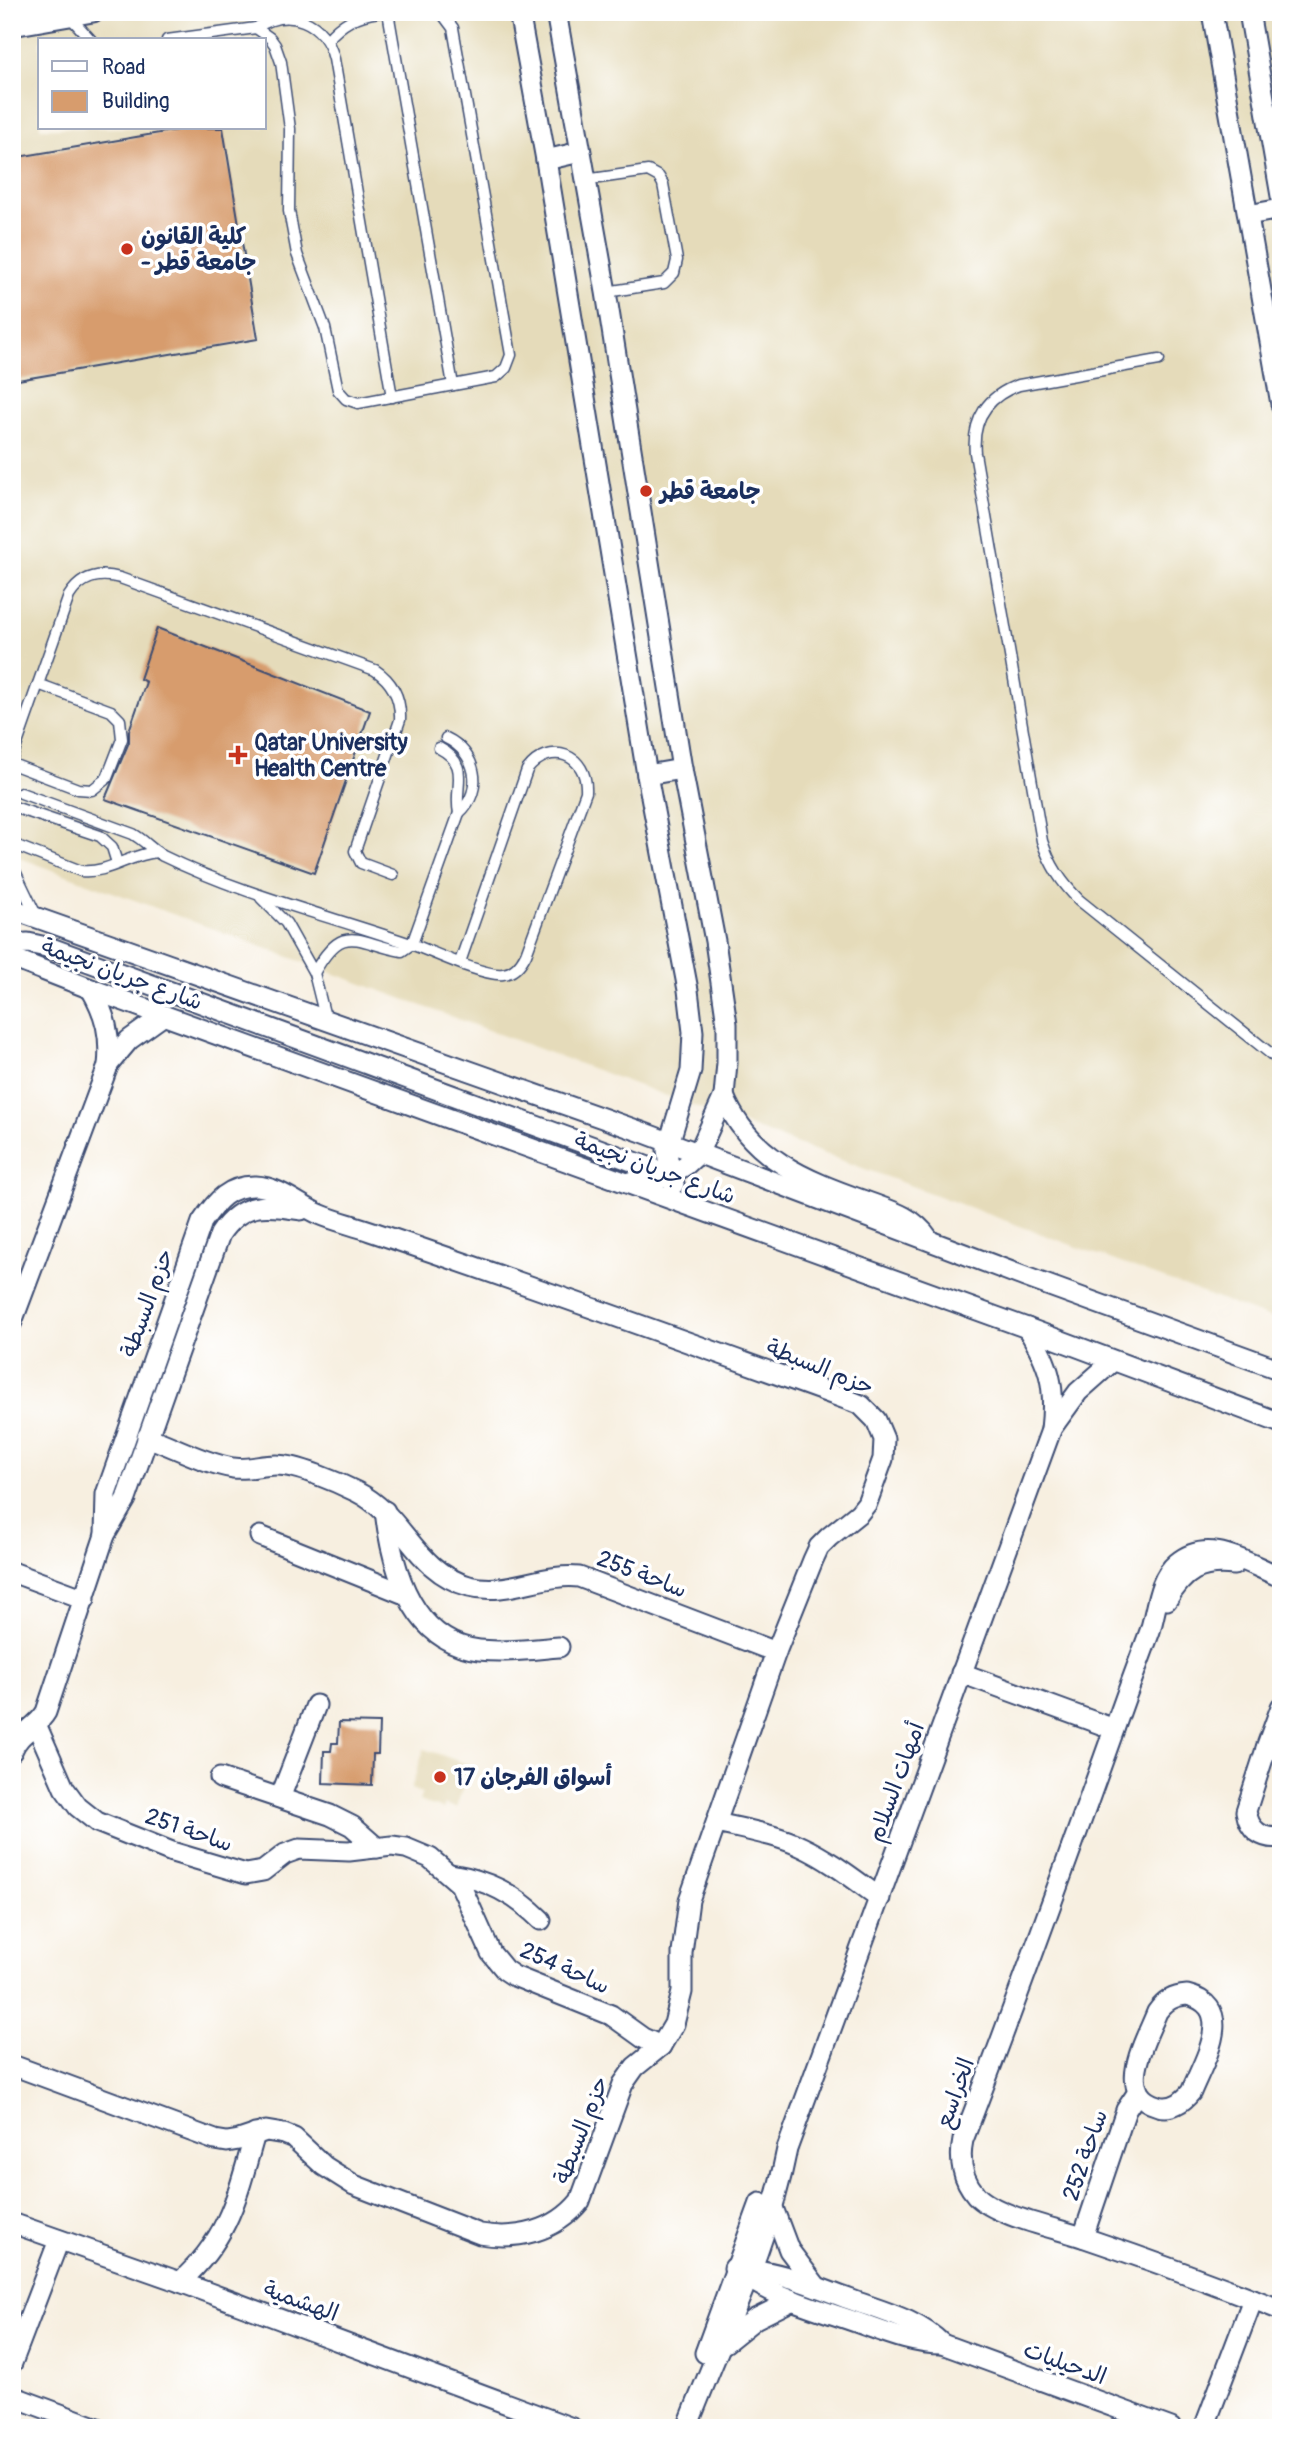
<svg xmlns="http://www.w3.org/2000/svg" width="1293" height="2440" viewBox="0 0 1293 2440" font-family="Pangolin,'Playpen Sans Arabic',sans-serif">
  <rect width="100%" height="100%" fill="#fff"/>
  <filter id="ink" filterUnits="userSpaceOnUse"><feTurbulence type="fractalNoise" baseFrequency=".0143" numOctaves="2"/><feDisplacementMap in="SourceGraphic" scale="14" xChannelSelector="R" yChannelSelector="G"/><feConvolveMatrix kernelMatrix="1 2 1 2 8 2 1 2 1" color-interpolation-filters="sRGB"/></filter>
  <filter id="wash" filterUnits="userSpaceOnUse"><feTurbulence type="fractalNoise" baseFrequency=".00686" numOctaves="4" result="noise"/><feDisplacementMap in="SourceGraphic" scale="28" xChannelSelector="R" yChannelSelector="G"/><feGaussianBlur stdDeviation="1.57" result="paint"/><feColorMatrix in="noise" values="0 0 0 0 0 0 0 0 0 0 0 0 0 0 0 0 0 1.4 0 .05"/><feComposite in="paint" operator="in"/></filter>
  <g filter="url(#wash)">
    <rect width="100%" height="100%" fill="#f7efe0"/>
    <g fill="#e5dbba" fill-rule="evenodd">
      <path d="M12 12H1281V1322L12 855ZM40 40H264V128H40Z"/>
      <path d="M424 1749 470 1765 456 1808 445 1804 443 1809 419 1801 422 1793 411 1789Z"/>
    </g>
    <g id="blocks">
      <g fill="#d79c6d">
        <path d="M189 128H223L258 339 12 381V158Z"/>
        <path d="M157 628 370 711 314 873 105 799 129 742V731L146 682 140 679Z"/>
        <path d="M339 1722 379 1723 378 1754H373L372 1785 323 1783 324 1751H331L332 1743H338Z"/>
      </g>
    </g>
  </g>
  <g filter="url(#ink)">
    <use href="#blocks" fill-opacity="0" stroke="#3c4c72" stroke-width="2"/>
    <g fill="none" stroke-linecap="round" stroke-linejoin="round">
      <g stroke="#3c4c72" stroke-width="13">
        <g id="lane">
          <path d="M388 12 453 385"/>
          <path d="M70 17 91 40"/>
          <path d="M256 28 270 38 275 45 281 62 290 129 289 211 297 254 325 328 338 390 346 399 358 403 496 377 506 368 511 355 453 28 441 12"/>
          <path d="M167 40 256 28C288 6 325 21 334 59L392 397"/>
          <path d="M327 40C342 23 356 15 379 12"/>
          <path d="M585 180 648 171 659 177 663 184 677 260 674 273 664 283 606 292"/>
          <path d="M1159 360 1019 385C987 396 972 420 975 453L1042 841C1050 865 1061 882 1079 900L1281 1062"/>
          <path d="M439 748C472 765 453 787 459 813"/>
          <path d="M12 758 69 596C81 577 98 572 120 578L375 670C393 682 401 698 400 720L355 851 361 863 393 875"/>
          <path d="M12 764 78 789 92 790 107 778 122 739 120 720 111 711 38 684"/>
          <path d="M21 793 133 834C144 840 152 850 163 856 240 894 330 916 411 944 431 951 485 977 503 974 514 973 521 964 526 954L586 792C588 754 550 740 527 770L460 962"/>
          <path d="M14 807 100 836 112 847 117 863"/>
          <path d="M12 844 81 871C108 874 130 854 157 852"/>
          <path d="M12 865 36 915"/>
          <path d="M261 898 286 923 314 973 326 1021"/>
          <path d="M314 973C344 920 356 943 402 951L412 944 459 813C485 790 476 752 446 738"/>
        </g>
      </g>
      <g stroke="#3c4c72" stroke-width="23">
        <g id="street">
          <path d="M519 12 546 160 647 775 688 990 693 1032 691 1071 667 1150 670 1175 674 1184"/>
          <path d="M556 12 606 292 682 769 715 941 727 1024V1063L724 1096 698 1154 686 1165 670 1175 648 1181 630 1182"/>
          <path d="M1212 12 1281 404"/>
          <path d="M1249 12 1281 196"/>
          <path d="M12 26 93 12"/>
          <path d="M546 160 580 152"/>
          <path d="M1248 215 1281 209"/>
          <path d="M647 775 682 769"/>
          <path d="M12 909 642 1132 1025 1277 1281 1370"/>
          <path d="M12 944 28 943 51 948 670 1175"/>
          <path d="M12 958 91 989 1027 1328 1281 1423"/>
          <path d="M108 1065 129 1040 164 1015"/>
          <path d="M724 1096C749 1158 806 1180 865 1201 889 1210 913 1216 928 1238"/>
          <path d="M12 1322 108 1066C111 1036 106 1015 91 989"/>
          <path d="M1051 1429 1078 1392 1113 1361"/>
          <path d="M147 1437C175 1447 204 1463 233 1468 248 1470 261 1465 276 1465 298 1465 337 1482 357 1492 405 1516 414 1571 469 1586 508 1596 541 1573 579 1577L776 1652"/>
          <path d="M385 1511C392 1568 412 1642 479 1650 505 1653 533 1649 559 1647"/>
          <path d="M260 1536 407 1595"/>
          <path d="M12 1572 85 1599"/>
          <path d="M1281 1577C1249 1565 1210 1535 1177 1563 1158 1579 1157 1608 1150 1631 1142 1653 1134 1674 1126 1696 1073 1844 1020 1993 963 2140 959 2159 962 2179 976 2195 995 2216 1056 2228 1085 2238 1150 2260 1216 2284 1281 2310"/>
          <path d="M1167 1600C1184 1571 1200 1561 1234 1565"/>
          <path d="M961 1673 1114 1729"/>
          <path d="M36 1724 64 1788 78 1807 97 1822 172 1852 246 1874 263 1871 285 1854 299 1849 349 1851 392 1846 406 1848 430 1858 460 1884 491 1953 505 1970 514 1976 611 2015 643 2038 661 2046"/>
          <path d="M1281 1735 1270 1742 1266 1749 1246 1811C1249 1830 1262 1840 1281 1837"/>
          <path d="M1266 1748 1281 1707"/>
          <path d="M12 1751C19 1732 37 1728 46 1712L105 1535 126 1499 220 1234C242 1201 266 1204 301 1210"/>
          <path d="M220 1778 330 1815 352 1826 377 1848"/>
          <path d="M280 1798 316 1705"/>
          <path d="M717 1823C745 1830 775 1834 802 1847 830 1860 855 1880 880 1898"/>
          <path d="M451 1874C487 1880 515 1894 541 1920"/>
          <path d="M1187 1995C1238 2007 1203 2062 1191 2092 1183 2102 1171 2110 1158 2106 1113 2094 1147 2038 1157 2012 1165 2001 1173 1996 1187 1995Z"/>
          <path d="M12 2065 215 2140 227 2142 239 2140 266 2131 284 2134 294 2138 324 2166 354 2185 480 2234C517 2240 555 2232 580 2201L623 2084 635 2067 661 2046 674 2024 682 1992V1953L689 1900 776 1652 813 1560 819 1547 829 1537 859 1513 867 1503 883 1459 884 1439 876 1420 861 1405 851 1401C691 1343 531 1285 370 1231 353 1225 335 1221 319 1214 299 1205 279 1187 256 1186 229 1185 216 1201 202 1222L106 1494 105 1535"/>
          <path d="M772 2205 789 2250 817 2287"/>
          <path d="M12 2223 180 2282 572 2428"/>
          <path d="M1083 2237 1126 2110 1138 2092"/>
          <path d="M734 2268C769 2296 812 2307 853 2321 882 2331 911 2344 942 2344L1171 2428"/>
          <path d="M739 2268C778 2270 813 2286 849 2299 881 2311 917 2319 942 2344"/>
          <path d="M180 2282C230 2237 237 2196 255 2134"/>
          <path d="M725 2343 755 2319 793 2300"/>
          <path d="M705 2353 760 2203"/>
          <path d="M12 2363 59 2240"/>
          <path d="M12 2396 98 2428"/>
          <path d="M687 2428C722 2336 768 2247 787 2149L1051 1430C1056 1386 1050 1365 1027 1328"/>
          <path d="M1204 2428 1253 2299"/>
        </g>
      </g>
      <use href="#lane" stroke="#fff" stroke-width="10"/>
      <use href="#street" stroke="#fff" stroke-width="19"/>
    </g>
  </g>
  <g fill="#c8321e" stroke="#fff" stroke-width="2.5">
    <circle cx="127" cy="249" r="7"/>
    <circle cx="646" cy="491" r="7"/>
    <path d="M234.5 744.5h7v7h7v7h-7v7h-7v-7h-7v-7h7z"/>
    <circle cx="440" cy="1777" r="7"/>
  </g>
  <g text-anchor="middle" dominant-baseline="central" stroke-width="7" stroke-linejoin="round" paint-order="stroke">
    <g font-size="23" font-weight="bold" fill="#1b2f5e" stroke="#fff" text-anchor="start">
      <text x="141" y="236">كلية القانون<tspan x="141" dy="26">- جامعة قطر</tspan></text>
      <text x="660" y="491">جامعة قطر</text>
      <text x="254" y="742">Qatar University<tspan x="254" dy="26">Health Centre</tspan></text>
      <text x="454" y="1777">أسواق الفرجان 17</text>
    </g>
    <g font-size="23" fill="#1b2f5e" stroke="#fff">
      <text transform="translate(122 974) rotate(20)">شارع جريان نجيمة</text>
      <text transform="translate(655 1168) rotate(20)">شارع جريان نجيمة</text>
      <text transform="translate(147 1303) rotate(-70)">حزم السبطة</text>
      <text transform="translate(820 1367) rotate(22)">حزم السبطة</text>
      <text transform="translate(642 1574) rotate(21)">ساحة 255</text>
      <text transform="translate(896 1782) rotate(-70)">أمهات السلام</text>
      <text transform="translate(189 1830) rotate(19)">ساحة 251</text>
      <text transform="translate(565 1968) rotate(24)">ساحة 254</text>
      <text transform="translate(955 2093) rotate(-70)">الخراسع</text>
      <text transform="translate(581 2130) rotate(-69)">حزم السبطة</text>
      <text transform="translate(1085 2155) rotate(-71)">ساحة 252</text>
      <text transform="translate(301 2301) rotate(20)">الهشمية</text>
      <text transform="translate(1065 2363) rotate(20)">الدحيليات</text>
    </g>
  </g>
  <rect width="1293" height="2440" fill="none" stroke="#fff" stroke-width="42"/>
  <rect x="38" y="38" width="228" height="91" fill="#ffffff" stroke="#a4acbf" stroke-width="2"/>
  <rect x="52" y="61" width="35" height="10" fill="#ffffff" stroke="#a4acbf" stroke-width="2"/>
  <text x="102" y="74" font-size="21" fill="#1b2f5e">Road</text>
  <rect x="52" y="91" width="35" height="21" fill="#d79c6d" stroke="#a4acbf" stroke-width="2"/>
  <text x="102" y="108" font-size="21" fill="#1b2f5e">Building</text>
</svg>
